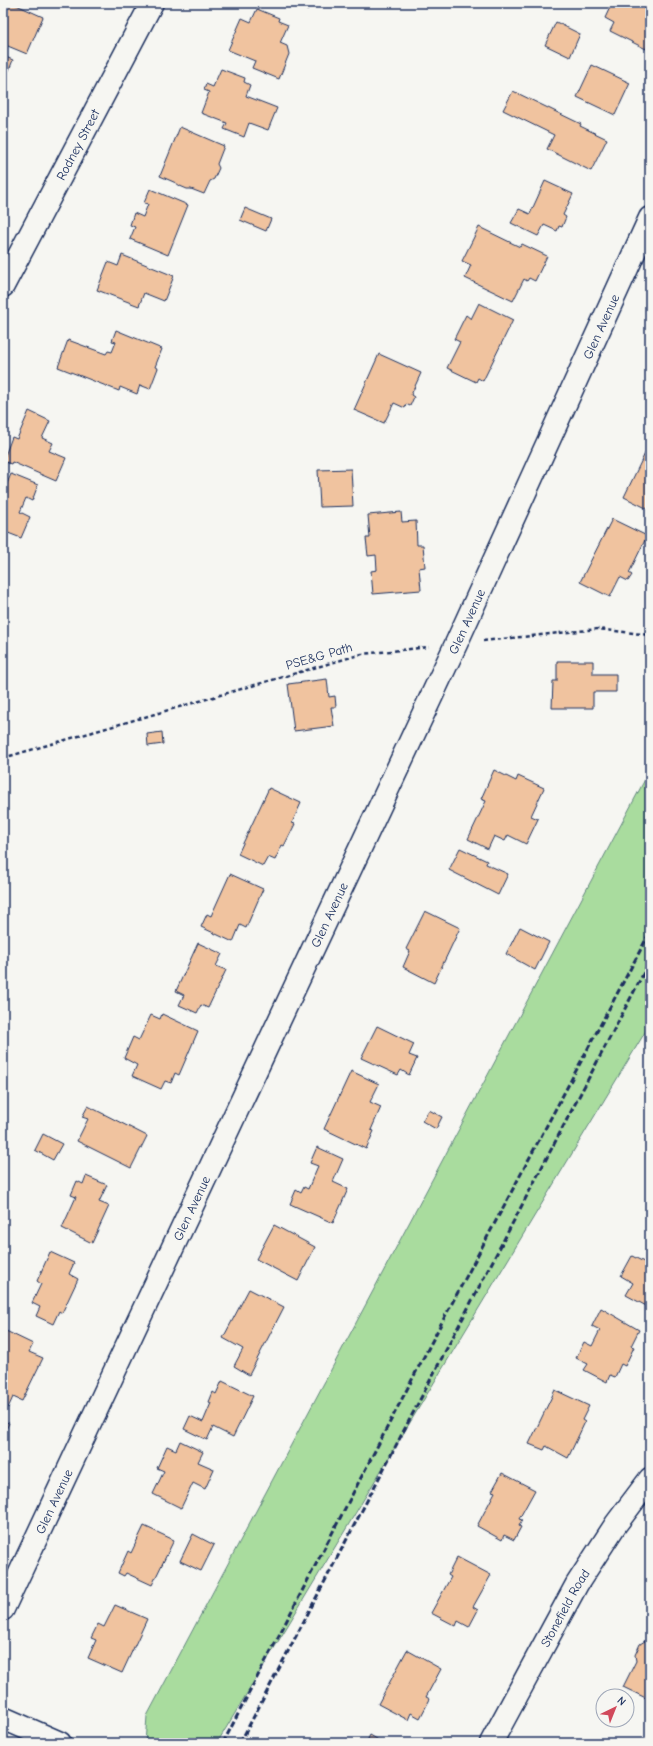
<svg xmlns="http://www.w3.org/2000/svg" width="653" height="1746" viewBox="0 0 653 1746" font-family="'Comic Neue',sans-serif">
  <rect width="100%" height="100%" fill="#f6f6f2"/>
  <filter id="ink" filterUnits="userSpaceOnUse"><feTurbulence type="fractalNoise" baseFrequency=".025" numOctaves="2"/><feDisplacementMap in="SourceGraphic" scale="8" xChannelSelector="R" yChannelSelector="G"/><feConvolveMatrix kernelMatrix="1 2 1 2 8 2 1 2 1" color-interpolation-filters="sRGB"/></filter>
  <g filter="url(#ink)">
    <path fill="#a9dc9e" stroke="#62867e" d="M650 770V1024L217 1743H145L147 1716Z"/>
    <g fill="#f0c39f" stroke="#1b2f5e">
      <path d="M3 3H12L43 17 27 54 3 44Z"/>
      <path d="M291 3H310L307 10Z"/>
      <path d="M612 3H618L623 6 624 3H642L650 7V41L646 49 610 31 614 23 605 18Z"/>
      <path d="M257 9 279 18 278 21 288 25 280 43 287 46 289 54 279 79 252 68 255 61 228 50 242 18 251 22Z"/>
      <path d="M556 22 580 34 570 57 545 45Z"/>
      <path d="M3 56 13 60 3 85Z"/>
      <path d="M592 65 630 83 615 115 577 97Z"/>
      <path d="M221 69 245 78 244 82 250 85 246 96 277 108 268 130 249 123 244 137 224 129 227 123 201 113 209 92 204 90 206 84 213 87Z"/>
      <path d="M3 86 8 88 3 101Z"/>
      <path d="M513 91 581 124 580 126 607 139 591 171 547 149 554 135 503 110Z"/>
      <path d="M180 127 224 146 217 164 219 168 214 179 210 181 204 194 191 189H187L180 186 176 183 160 176Z"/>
      <path d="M545 181 573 194 563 215 566 217 562 227 559 226 557 231 544 225 538 236 511 223 519 209 530 214Z"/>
      <path d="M150 189 188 205 168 255 130 239 135 227 130 225 134 213 143 217 148 204 144 203Z"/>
      <path d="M245 208 271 219 266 231 240 220Z"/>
      <path d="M479 227 520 247 522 244 547 256 535 281 529 278 527 281 524 279 513 301 465 278 471 265 462 261Z"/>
      <path d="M122 255 174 276 164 301 144 293 139 306 97 290 108 262 118 266Z"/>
      <path d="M479 303 513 320 483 381 478 378 476 382 447 368 460 342 454 339 466 315 471 319Z"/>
      <path d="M116 330 162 349 155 367 158 368 150 389 140 385 137 394 120 387 119 391 58 367 68 340 106 354 108 351 112 352 116 342 112 341Z"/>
      <path d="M379 354 421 373 411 395 414 397 410 406 406 404 405 408 394 403 384 423 354 410Z"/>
      <path d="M29 411 50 421 42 438 53 443 49 451 66 458 56 481 12 462 11 464 3 461 12 437 17 439Z"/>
      <path d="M650 443V510L624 497Z"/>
      <path d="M351 469 353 506 320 507 318 470Z"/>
      <path d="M11 474 38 485 32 501 26 498 20 512 30 517 21 538 3 531V485L6 486Z"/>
      <path d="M401 512 402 522 416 521 417 545H423L425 567 419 568 421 590 373 594 371 571 377 570 376 555 368 556 366 538H370L368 515Z"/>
      <path d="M612 519 647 536 629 573 632 575 628 581 620 577 610 597 580 582Z"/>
      <path d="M557 661H593V674H616V692H593V708H552L553 681H557Z"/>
      <path d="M327 679 329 697 335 696 336 707H331L334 726 294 731 288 684Z"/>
      <path d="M162 732 163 744 148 746 147 734Z"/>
      <path d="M494 770 516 781 518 776 544 788 531 816 538 819 526 844 508 835 505 841 494 836 488 849 468 839 486 801 481 799Z"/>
      <path d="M269 788 301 803 292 823 295 824 284 846 282 845 275 860 268 857 263 866 238 854Z"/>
      <path d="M460 848 487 861 486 864 508 874 498 895 449 870Z"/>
      <path d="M230 874 263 889 246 928 240 925 233 942 201 927 207 914 211 916Z"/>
      <path d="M425 911 460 928 434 983 403 967 410 951 406 949Z"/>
      <path d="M520 927 549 942 535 970 506 954Z"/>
      <path d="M198 943 222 954 216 966 226 970 208 1008 201 1005 197 1013 179 1005 184 995 176 991Z"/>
      <path d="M162 1014 198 1031 179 1075 175 1073 171 1083 165 1081 161 1089 132 1076 137 1065 124 1058 133 1037 139 1040 151 1015 160 1019Z"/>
      <path d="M377 1026 414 1044 409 1055 417 1058 409 1075 401 1070 398 1075 361 1058Z"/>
      <path d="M351 1071 379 1084 370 1102 381 1107 371 1130 374 1131 366 1149 324 1129Z"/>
      <path d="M88 1106 147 1136 131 1168 77 1141 88 1119 82 1117Z"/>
      <path d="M429 1110 442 1117 436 1129 422 1121Z"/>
      <path d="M43 1134 62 1144 53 1160 35 1150Z"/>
      <path d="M317 1147 343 1159 333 1182 348 1189 333 1223 290 1204 296 1190 301 1193 304 1187 308 1189 318 1166 310 1163Z"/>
      <path d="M86 1176 107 1185 99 1202 109 1206 92 1243 62 1228 76 1197 71 1195 77 1181 83 1184Z"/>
      <path d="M274 1225 315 1247 298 1281 256 1259Z"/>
      <path d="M50 1252 74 1263 69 1274 78 1279 62 1313 59 1311 53 1324 36 1316 40 1307 32 1303 41 1284 37 1281Z"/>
      <path d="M650 1252V1308L626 1295 633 1283 621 1276 632 1256 644 1262Z"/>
      <path d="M249 1289 284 1307 249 1375 234 1366 243 1349 223 1338Z"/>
      <path d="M601 1308 639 1330 631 1346 634 1347 625 1366 621 1364 615 1377 610 1375 607 1382 584 1370 588 1364 576 1358 584 1342 592 1346 600 1330 592 1326Z"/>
      <path d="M6 1331 33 1344 29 1352 43 1358 22 1401 13 1397 8 1408 3 1405V1351L5 1347 3 1346V1337Z"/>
      <path d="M222 1381 253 1396 233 1437 213 1427 207 1440 184 1429 190 1416 203 1422 211 1403 209 1402 213 1392 216 1394Z"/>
      <path d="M555 1390 589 1406 582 1420 585 1422 568 1458 546 1446 544 1450 529 1444Z"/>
      <path d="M3 1421 9 1423 3 1436Z"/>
      <path d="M180 1441 203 1452 198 1462 214 1469 205 1489 193 1483 181 1508 153 1494 164 1471 157 1468 167 1446 176 1450Z"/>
      <path d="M502 1473 535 1490 519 1519 522 1520 519 1526 521 1527 514 1540 504 1535 502 1540 477 1526 495 1492 492 1491Z"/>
      <path d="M144 1526 174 1540 152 1585 126 1573 124 1576 118 1573 128 1551 131 1553Z"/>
      <path d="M193 1534 214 1545 201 1571 180 1561Z"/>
      <path d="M457 1557 491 1575 473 1607 478 1610 469 1627 458 1621 456 1626 431 1613 451 1577 448 1575Z"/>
      <path d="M115 1605 147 1619 122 1673 88 1658 96 1640 91 1638 98 1624 104 1627Z"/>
      <path d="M645 1641 650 1644V1700L623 1687 636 1661 635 1655 640 1644Z"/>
      <path d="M407 1650 441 1669 426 1697 430 1699 420 1718 411 1713 408 1720 378 1704Z"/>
      <path d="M370 1735 384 1743H366Z"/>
    </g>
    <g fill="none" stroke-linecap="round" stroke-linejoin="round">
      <g stroke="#1b2f5e" stroke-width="25">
        <g id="minor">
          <path id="s1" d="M3 286 152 3"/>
          <path id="s2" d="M3 1609 456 644 650 218"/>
          <path d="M3 1718 60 1743"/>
          <path id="s3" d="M491 1743 577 1584 616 1524 650 1479"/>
        </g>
      </g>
      <g stroke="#1b2f5e" stroke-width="2.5" stroke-dasharray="4 3" stroke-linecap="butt">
        <path d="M483 641 598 629 650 635"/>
        <path d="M3 758 362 654 429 647"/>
      </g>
      <use href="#minor" stroke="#f6f6f2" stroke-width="22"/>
      <g stroke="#1b2f5e" stroke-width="3" stroke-dasharray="6 3" stroke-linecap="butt">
        <path d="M223 1743 442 1322 650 932"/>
        <path d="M240 1743 650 961"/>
      </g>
    </g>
  </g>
  <g text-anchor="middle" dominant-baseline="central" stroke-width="4" stroke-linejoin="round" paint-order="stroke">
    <g font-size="13" fill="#1b2f5e" stroke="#f6f6f2">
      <text stroke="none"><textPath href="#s1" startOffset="160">Rodney Street</textPath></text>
      <text stroke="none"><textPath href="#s2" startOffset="1415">Glen Avenue</textPath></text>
      <text stroke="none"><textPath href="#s2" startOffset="1091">Glen Avenue</textPath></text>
      <text transform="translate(319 656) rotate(-16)">PSE&amp;G Path</text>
      <text stroke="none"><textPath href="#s2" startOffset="767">Glen Avenue</textPath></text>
      <text stroke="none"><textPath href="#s2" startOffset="443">Glen Avenue</textPath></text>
      <text stroke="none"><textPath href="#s2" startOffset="119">Glen Avenue</textPath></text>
      <text stroke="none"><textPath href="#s3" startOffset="154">Stonefield Road</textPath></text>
    </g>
  </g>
  <rect width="653" height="1746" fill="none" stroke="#f6f6f2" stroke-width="16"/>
  <rect x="8" y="8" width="637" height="1730" fill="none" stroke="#1b2f5e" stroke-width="1.5" filter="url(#ink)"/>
  <g transform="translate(615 1708) rotate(43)"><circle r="19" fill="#f6f6f2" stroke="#9ea6b7"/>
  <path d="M0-3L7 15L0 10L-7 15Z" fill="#d1495b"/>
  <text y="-6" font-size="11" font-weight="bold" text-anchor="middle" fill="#1b2f5e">N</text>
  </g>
</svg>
